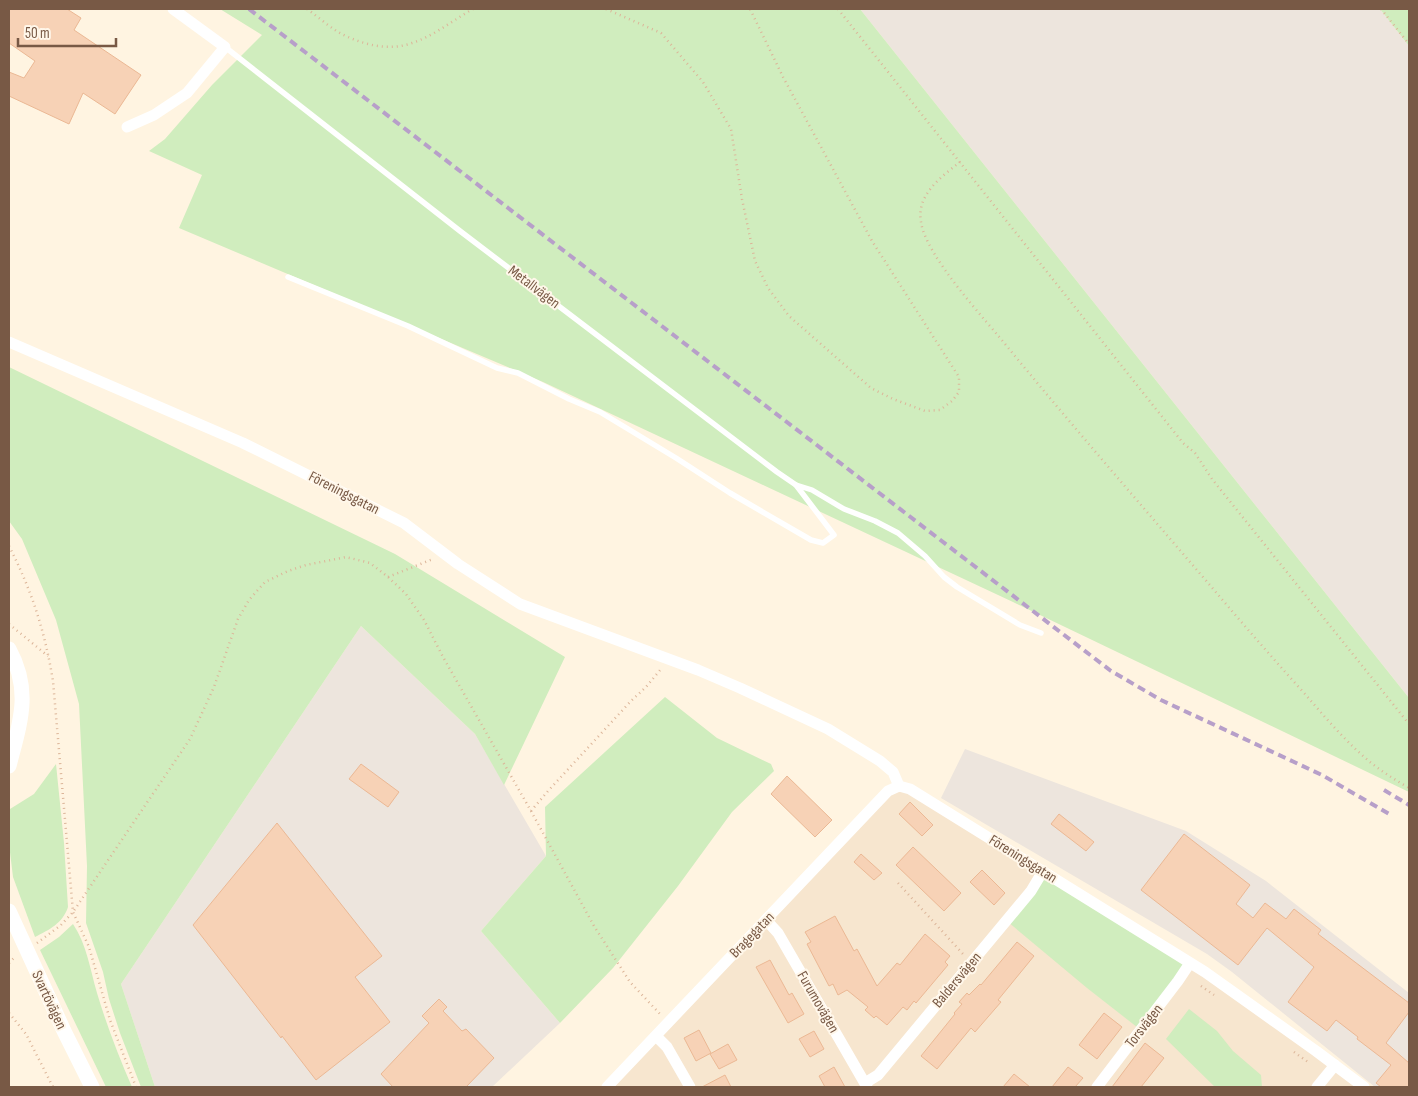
<svg xmlns="http://www.w3.org/2000/svg" width="1418" height="1096" viewBox="0 0 1418 1096" font-family="'Sofia Sans Condensed',sans-serif">
  <rect width="100%" height="100%" fill="#fff4e1"/>
  <path fill="#f7e6cf" d="M899 780 1191 960 1361 1087H609Z"/>
  <g fill="#ede5dd">
    <path d="M860 9H1380L1409 46V698Z"/>
    <path d="M361 626 475 734 546 856 481 931 560 1023 492 1087H155L121 984Z"/>
    <path d="M965 749 1186 831 1266 881 1409 993V1087H1375L1232 972 1207 954 941 798Z"/>
  </g>
  <g fill="#d0edbe">
    <path d="M220 9H860L1409 698V792L1013 602 543 382 179 228 202 175 149 151 165 139 212 85 262 35Z"/>
    <path d="M1380 9H1409V46Z"/>
    <path d="M9 367 395 554 565 657 504 785 475 734 361 626 121 984 155 1087H141L120 1033 109 999 103 972 86 923 87 866 79 704 56 620 22 539 9 521Z"/>
    <path d="M665 697 717 738 771 764 774 771 732 812 678 886 613 968 560 1023 481 931 546 856 545 807Z"/>
    <path d="M56 764 64 843 68 907C63 923 49 930 35 937L13 877 9 844 10 809 34 794Z"/>
    <path d="M1043 873 1191 960 1142 1031 1087 988 1008 922Z"/>
    <path d="M73 924C87 945 90 969 97 993 107 1026 118 1055 132 1087H106L40 950 59 937Z"/>
    <path d="M1189 1009 1217 1031 1233 1051 1261 1075 1262 1087H1215L1166 1039Z"/>
  </g>
  <g fill="#f7d2b6" stroke="#ebb894">
    <path d="M9 9H67L81 18 74 30 141 75 115 114 83 93 69 124 9 96V72L24 78 35 61 9 43Z"/>
    <path d="M361 764 399 792 388 807 349 779Z"/>
    <path d="M787 776 832 820 815 837 771 794Z"/>
    <path d="M910 802 933 825 922 836 899 814Z"/>
    <path d="M1059 814 1094 842 1086 851 1051 824Z"/>
    <path d="M277 823 382 956 355 977 390 1022 316 1080 282 1036 281 1038 193 925Z"/>
    <path d="M1184 834 1250 885 1236 904 1253 918 1265 903 1286 919 1294 909 1321 930 1318 934 1409 1003V1012L1386 1043 1409 1063V1087H1381L1376 1083 1391 1065 1357 1039 1358 1037 1336 1020 1327 1031 1288 1002 1314 967 1267 928 1238 965 1141 890Z"/>
    <path d="M913 847 961 893 944 911 896 865Z"/>
    <path d="M861 854 882 873 874 880 854 862Z"/>
    <path d="M982 870 1005 893 994 905 970 882Z"/>
    <path d="M835 916 854 951 857 949 877 986 897 963 900 965 925 934 950 956 945 962 948 965 916 1003 914 1001 907 1010 903 1007 887 1025 876 1016 874 1018 865 1010 868 1007 847 990 838 995 833 984 829 986 807 944 811 942 805 932Z"/>
    <path d="M1017 942 1034 956 998 1000 1001 1002 975 1032 971 1028 937 1069 921 1056 955 1014 954 1013 962 1004 959 1002 967 993 969 995 980 984 981 985Z"/>
    <path d="M770 960 789 995 792 993 804 1014 788 1023 756 967Z"/>
    <path d="M439 999 447 1007 443 1011 462 1031 466 1029 494 1058 466 1087H393L381 1074 429 1023 422 1016Z"/>
    <path d="M1104 1013 1122 1027 1097 1059 1079 1045Z"/>
    <path d="M699 1030 711 1053 696 1061 684 1038Z"/>
    <path d="M814 1031 824 1049 810 1057 799 1039Z"/>
    <path d="M1145 1043 1164 1058 1141 1087H1112Z"/>
    <path d="M728 1044 737 1060 719 1069 710 1054Z"/>
    <path d="M834 1067 845 1087H825L819 1076Z"/>
    <path d="M1068 1067 1083 1078 1075 1087H1052Z"/>
    <path d="M1014 1074 1030 1087H1003Z"/>
    <path d="M725 1075 731 1087H702Z"/>
  </g>
  <g fill="none" stroke-linecap="round" stroke-linejoin="round">
    <g stroke="#dcb599" stroke-width="2.5" stroke-dasharray="1 4" stroke-linecap="butt">
      <path d="M307 9C317 16 327 25 338 32 360 44 388 52 412 43 434 36 453 20 473 9"/>
      <path d="M606 9 661 33 703 82 731 129 742 199 755 261 768 288 789 316 871 388 893 399 925 411 940 410 952 401 959 392V377L872 241 783 77 750 9"/>
      <path d="M838 9 1183 443 1195 453 1212 479 1409 724"/>
      <path d="M1381 9 1409 44"/>
      <path d="M960 162C941 177 916 195 921 222 926 257 986 320 1010 350 1079 434 1150 515 1220 597 1248 630 1276 662 1305 694 1323 715 1341 736 1362 755 1376 768 1392 778 1409 788"/>
      <path d="M9 546C32 591 45 632 53 681L73 912 89 947 110 1020 136 1087"/>
      <path d="M388 577 433 559"/>
      <path d="M9 624 48 656"/>
      <path d="M531 811 548 791 631 701 646 687 661 669"/>
      <path d="M898 883 963 954"/>
      <path d="M37 943 61 925 73 912 190 739 214 687 238 619 249 600 265 582 288 571 306 565 346 557 370 563 388 577 406 594 424 620 443 657 531 811 594 926 630 982 660 1014"/>
      <path d="M9 963 14 958"/>
      <path d="M1201 986 1214 995"/>
      <path d="M9 1013 26 1034 53 1087"/>
      <path d="M1294 1052 1308 1062"/>
    </g>
    <g stroke="#fff" stroke-width="5.5">
      <path d="M225 47 460 231 777 472 796 485 834 535 823 543 811 540 730 493 676 458 600 412 569 399 518 373 497 368 408 326 288 277"/>
      <path d="M796 485 812 490 844 509 875 521 898 533 925 556 944 577 957 587 1020 625 1041 633"/>
    </g>
    <g stroke="#fff" stroke-width="11">
      <path d="M127 127 154 115 187 93 225 47 173 9"/>
      <path d="M9 342 243 443 404 523 458 564 520 604 698 670 740 688 828 729 880 761 893 772 899 786"/>
      <path d="M766 920 778 933 867 1087"/>
      <path d="M656 1036 667 1047 690 1087"/>
      <path d="M865 1083 878 1075 1031 891 1043 871"/>
      <path d="M607 1087 888 791 899 786 910 789 1205 972 1316 1051 1364 1087"/>
      <path d="M1097 1087 1178 981 1190 963"/>
      <path d="M1317 1087 1335 1065"/>
    </g>
    <g stroke="#fff" stroke-width="15">
      <path d="M9 649C32 691 20 723 9 766"/>
      <path d="M9 911 64 1031 92 1087"/>
    </g>
    <g stroke="#b79fc9" stroke-width="4" stroke-dasharray="8 5" stroke-linecap="butt">
      <path d="M249 9 1111 671 1161 700 1322 775 1391 815"/>
      <path d="M1384 790 1409 805"/>
    </g>
  </g>
  <g text-anchor="middle" dominant-baseline="central" stroke-width="4" stroke-linejoin="round" paint-order="stroke">
    <g font-size="15" fill="#785945" stroke="#fff7ea">
      <text transform="translate(534 287) rotate(37)">Metallvägen</text>
      <text transform="translate(344 493) rotate(27)">Föreningsgatan</text>
      <text transform="translate(1023 859) rotate(32)">Föreningsgatan</text>
      <text transform="translate(752 935) rotate(-46)">Bragegatan</text>
      <text transform="translate(957 980) rotate(-50)">Baldersvägen</text>
      <text transform="translate(49 1000) rotate(65)">Svartövägen</text>
      <text transform="translate(818 1002) rotate(60)">Furumovägen</text>
      <text transform="translate(1144 1026) rotate(-52)">Torsvägen</text>
    </g>
  </g>
  <rect width="1418" height="1096" fill="none" stroke="#785945" stroke-width="20"/>
  <path d="M18 38v8h98v-8" fill="none" stroke="#785945" stroke-width="2.5"/>
  <text x="25" y="38" font-size="15" fill="#785945" stroke="#fff7ea" stroke-width="4" paint-order="stroke">50 m</text>
</svg>
